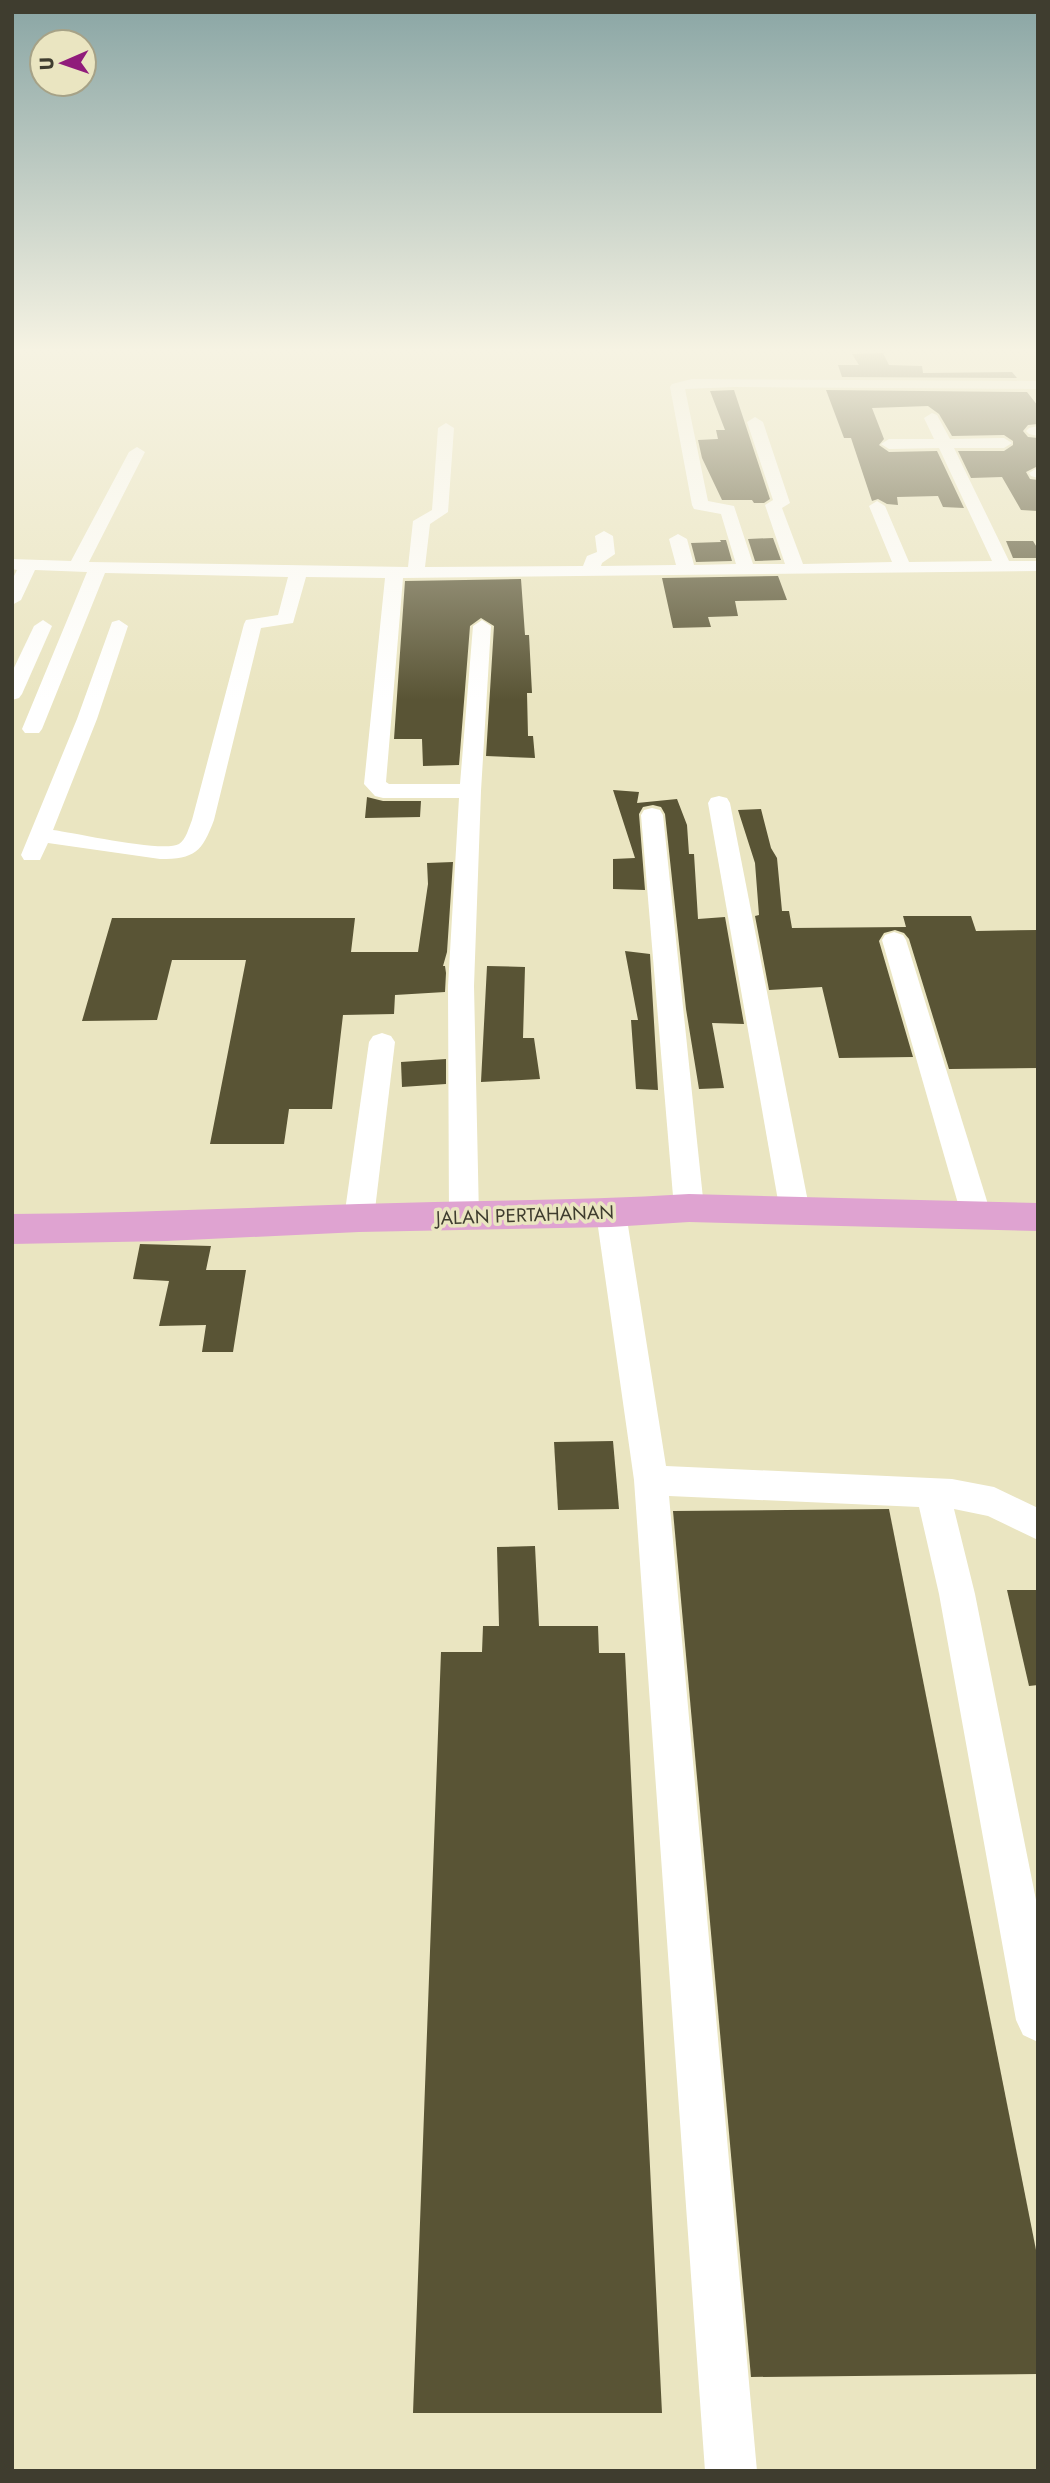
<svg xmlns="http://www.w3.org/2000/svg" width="1050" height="2483" viewBox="0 0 1050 2483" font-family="Jost,sans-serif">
  <rect width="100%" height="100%" fill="#eae5c1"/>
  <g fill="#595435">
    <path d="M883 353 889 365 922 366 923 373 1012 372 1017 378 842 377 838 365H859L852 354Z"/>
    <path d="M734 390 770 499 764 503H754L752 500H722L702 458 698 440 718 439 716 430H725L710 391Z"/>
    <path d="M826 390 1027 392 1038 406V424L1028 425 1023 431 1028 437 1038 438V466L1026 472 1030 479 1038 480V511L1021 510 1002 477 971 478 958 451H1004L1013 445V441L1004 435 952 436 939 414 928 406 872 408 884 439 879 445 889 452 937 451 964 508 943 507 938 496 897 497 898 505 887 504 878 499 872 501 851 438H844Z"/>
    <path d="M773 538 781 560 755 561 748 539Z"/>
    <path d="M720 540H726L732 561 696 562 691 543 721 542Z"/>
    <path d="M1006 541H1033L1038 549V558H1013Z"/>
    <path d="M778 576 787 600 735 601 738 616 708 617 711 627 673 628 662 578Z"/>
    <path d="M521 579 525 635H529L532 693H527L528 736H533L535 758 486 756 494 626 481 618 470 626 459 765 423 766 422 739H394L405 581Z"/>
    <path d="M613 790 639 792 637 803 677 799 687 825 689 854H694L698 919 725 917 744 1024 712 1023 724 1088 699 1089 686 1009 665 814 661 807 653 805 643 807 639 814 645 890 613 889V859L635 858Z"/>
    <path d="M367 797 383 801H421L420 817 365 818Z"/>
    <path d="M761 809 771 848 777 858 782 911H789L792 928 906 927 903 916H971L976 931 1038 930V1068L949 1069 909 939 904 933 895 930 884 933 879 941 913 1057 839 1058 822 987 769 990 755 916 759 915 755 863 738 810Z"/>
    <path d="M453 862 447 952 443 966H445L446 973 445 992 395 995 394 1014 343 1015 332 1109H289L284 1144H210L246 960H172L157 1020 82 1021 112 918H355L351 952H418L428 884 427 863Z"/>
    <path d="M625 951 650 954 658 1090 636 1089 631 1020H638Z"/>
    <path d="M487 966 525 967 523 1038H534L540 1079 481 1082Z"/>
    <path d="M446 1059V1084L402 1087 401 1062Z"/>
    <path d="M140 1244 211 1246 206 1270H246L233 1352H202L206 1325 159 1326 169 1281 133 1279Z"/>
    <path d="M613 1441 619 1509 558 1510 554 1442Z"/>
    <path d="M889 1509 1038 2260V2374L751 2377 673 1511Z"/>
    <path d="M535 1546 539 1626H598L599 1653H625L662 2413H413L441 1652H482L483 1626H499L497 1547Z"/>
    <path d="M1007 1590H1038V1685L1029 1686Z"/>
  </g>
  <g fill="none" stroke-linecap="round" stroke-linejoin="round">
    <g fill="#fff" fill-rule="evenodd">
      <path d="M692 379 1038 381V389L735 387 685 389 708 501 734 506 753 564H785L765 505 773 500 747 422 755 417 763 422 790 503 782 508 803 564 892 562 869 506 877 501 885 506 909 562 992 561 939 448 889 449 881 444 889 439H934L924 418 932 413 937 415 950 439 1004 438 1012 443 1004 448H954L1009 561H1038V571L403 578 386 782 389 784H460L473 626 482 620 491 626 481 791 474 986 479 1217 474 1225 464 1228 454 1225 449 1217 448 986 459 798H383L375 796 364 784 385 578 306 577 293 623 261 628 214 820C202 852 195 859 160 859L48 843 40 860H24L21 855 77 719 112 622 119 620 128 626 97 719 53 830C76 833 163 853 179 844 186 840 189 827 192 820L244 624 246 620 278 615 288 577 105 573 42 729 39 733H25L22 729 87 572 35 570 21 600 12 605V580L17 570 12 569V559L71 561 129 452 137 447 145 452 89 562 408 567 413 521 432 510 438 428 446 423 454 428 448 512 430 524 425 567 583 566 587 556 597 552 595 536 604 531 613 536 615 554 602 563 601 566 676 565 669 539 678 534 687 539 694 565 736 564 721 514 694 509 692 505 670 387 672 384Z"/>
      <path d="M1038 426V436L1029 434 1026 431 1029 428Z"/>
      <path d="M1037 468 1038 478 1031 476 1029 473Z"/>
      <path d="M43 620 52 626 22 694 19 698 12 700V672L34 626Z"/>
      <path d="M719 796 727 798 730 803 810 1212 805 1220 795 1223 785 1220 780 1212 708 803 711 798Z"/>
      <path d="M652 808 660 810 663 815 704 1208 699 1216 689 1219 679 1216 674 1208 641 815 644 810Z"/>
      <path d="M894 932 903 935 906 940 991 1214 986 1222 976 1225 966 1222 961 1214 882 940 885 935Z"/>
      <path d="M382 1033 391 1036 395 1042 374 1218 369 1226 359 1229 349 1226 344 1218 369 1042 373 1036Z"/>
      <path d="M611 1202 621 1205 626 1213 666 1466 952 1479 994 1487 1038 1508V1540L988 1516 954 1509 975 1594 1038 1910V2042L1023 2035 1016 2020 939 1594 919 1507 669 1496 757 2471H705L634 1480 596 1213 601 1205Z"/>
    </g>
    <path fill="#dfa3d1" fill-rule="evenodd" d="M689 1194 1038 1203V1231L689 1222 611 1227 359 1232 166 1241 12 1244V1214C128 1213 243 1208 359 1204 469 1200 579 1201 689 1194Z"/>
  </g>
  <linearGradient id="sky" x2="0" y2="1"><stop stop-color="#89a5a4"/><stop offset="0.5" stop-color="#f6f3e3"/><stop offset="1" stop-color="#f6f3e3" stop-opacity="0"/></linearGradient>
  <rect width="1050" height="700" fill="url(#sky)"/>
  <g text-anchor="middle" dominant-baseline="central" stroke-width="7" stroke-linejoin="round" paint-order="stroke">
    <g font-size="19" fill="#3f3d2f" stroke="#eae5c1">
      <text transform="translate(525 1215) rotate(-2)">JALAN PERTAHANAN</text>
    </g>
  </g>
  <rect width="1050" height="2483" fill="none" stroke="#3f3d2f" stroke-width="28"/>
  <g transform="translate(63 63) rotate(268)"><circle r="33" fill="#eae5c1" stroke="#a6a287" stroke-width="2"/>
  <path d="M0-5L12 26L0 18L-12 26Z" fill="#901c7b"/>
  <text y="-10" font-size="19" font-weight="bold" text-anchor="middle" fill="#3f3d2f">U</text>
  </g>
</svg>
